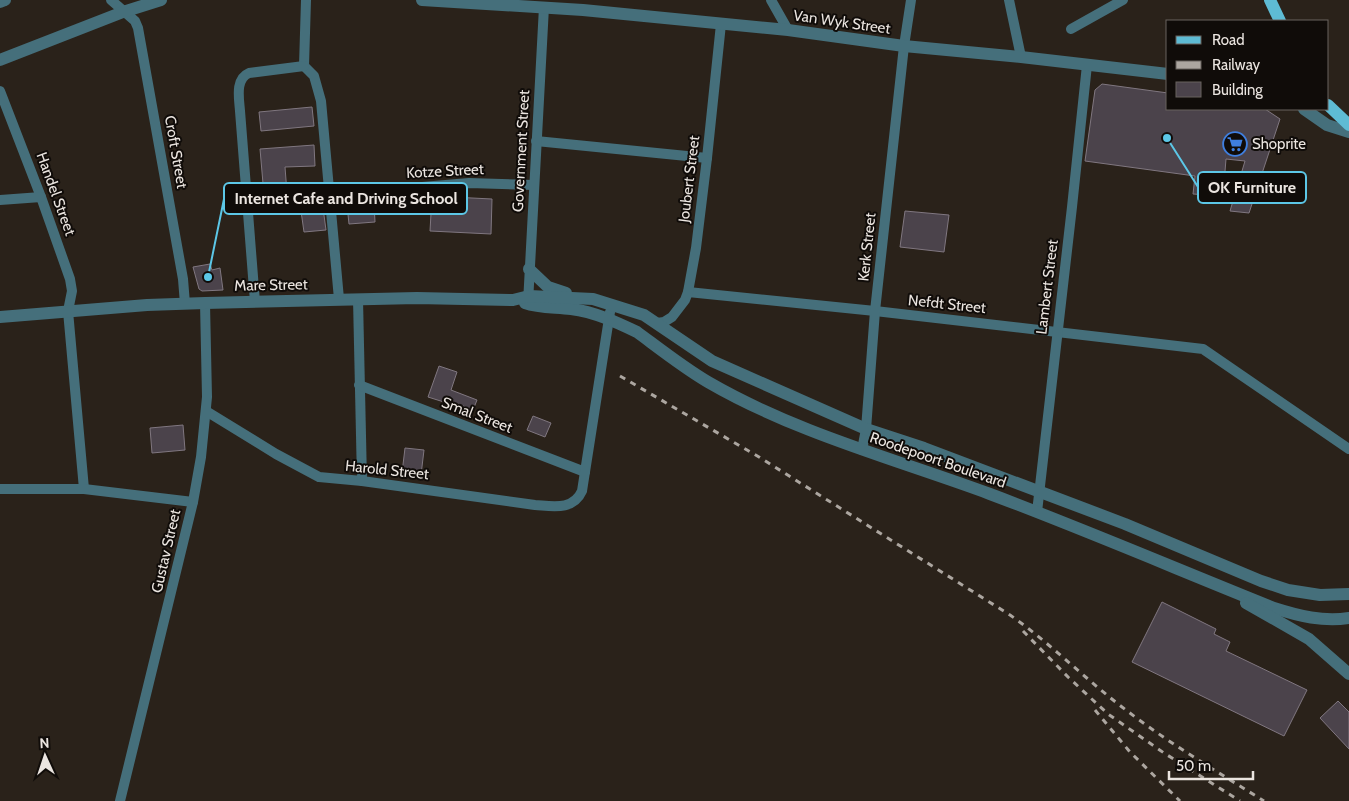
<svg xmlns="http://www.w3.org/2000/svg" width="1349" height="801" viewBox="0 0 1349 801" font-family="Cabin,sans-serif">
  <rect width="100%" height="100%" fill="#2a221a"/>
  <g fill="#4b434b" stroke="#807780">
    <path d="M1102 84 1168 93V109H1265L1280 119 1249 213 1230 211 1245 161 1226 159 1223 196 1193 194 1195 176 1085 161 1095 90Z"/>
    <path d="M312 107 314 126 261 131 259 112Z"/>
    <path d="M314 145 315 166 285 167 287 193 264 195 260 149Z"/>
    <path d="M432 196 492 199 491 234 430 231Z"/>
    <path d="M374 203 375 222 349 224 347 205Z"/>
    <path d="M323 208 326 230 304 232 301 211Z"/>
    <path d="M905 211 949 215 944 252 900 247Z"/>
    <path d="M210 264 212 270 220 268 223 290 202 291 199 289 193 267Z"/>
    <path d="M439 366 457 372 451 390 477 400 473 410 448 400 447 403 428 397Z"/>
    <path d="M533 416 551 423 545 437 527 430Z"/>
    <path d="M183 425 185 450 152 453 150 428Z"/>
    <path d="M405 448 424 450 421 475 402 473Z"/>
    <path d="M1162 602 1216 629 1214 634 1230 642 1226 651 1307 690 1284 736 1132 662Z"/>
    <path d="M1338 701 1349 712V749L1320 718Z"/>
  </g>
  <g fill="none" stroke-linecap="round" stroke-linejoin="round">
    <g stroke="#456f7b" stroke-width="10">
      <path d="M111 0 135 21 138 28 183 279 185 304"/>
      <path d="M771 0 788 30"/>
      <path d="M1009 0 1021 57"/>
      <path d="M1071 29 1123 0"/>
      <path d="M304 66 314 76 321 101 339 299"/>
      <path d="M304 66 306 0"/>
      <path d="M0 91 41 197 70 279 72 291 68 311 84 489"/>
      <path d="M536 141 707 158"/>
      <path d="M329 195 469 183 534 185"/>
      <path d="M0 200 41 197"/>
      <path d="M688 292 875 311 1203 349 1349 449"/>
      <path d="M358 299 362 481"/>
      <path d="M255 302 240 111C239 98 235 79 249 73L304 66"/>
      <path d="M528 303 544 7"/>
      <path d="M657 323 664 322 672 317 685 300 688 292 696 248 707 158 721 24"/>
      <path d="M359 385 585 472"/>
      <path d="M206 411 276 454 319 477 362 481 535 505C552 506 573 511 582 491L610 312"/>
      <path d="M862 450 866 429 875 311 904 46 911 0"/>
      <path d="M0 489H84L193 502"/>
      <path d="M1037 512 1072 207 1087 65"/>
      <path d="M120 801 193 502 201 457 207 397 205 303"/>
    </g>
    <g stroke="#456f7b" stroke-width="12">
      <path d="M422 0 583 10 788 30 904 46 1021 57 1168 74"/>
      <path d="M0 2 5 0"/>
      <path d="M0 60 123 12 161 0"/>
      <path d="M1304 109 1327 125 1349 132"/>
      <path d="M529 269 548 287 566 293"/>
      <path d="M525 303C539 308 556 307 571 309 595 312 616 322 637 332 660 349 684 368 708 382 796 433 895 459 990 494 1086 530 1179 570 1274 608 1299 616 1323 622 1349 618"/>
      <path d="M0 317 147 305 205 303 417 298 513 300 529 296 593 299 644 315 712 361 866 429 924 448 1125 524 1261 581 1288 590 1320 595 1349 594"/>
      <path d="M1246 603 1309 639 1349 674"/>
    </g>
    <g stroke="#5ebbd4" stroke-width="12">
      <path d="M1270 0 1280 21"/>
      <path d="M1328 105 1349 125"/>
    </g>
    <g stroke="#aca6a0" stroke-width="3" stroke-dasharray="6 6" stroke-linecap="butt">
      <path d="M620 376 759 457 1010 615C1050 643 1083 677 1122 707 1167 742 1216 771 1264 801"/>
      <path d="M1023 631 1068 677 1108 714 1164 753 1240 801"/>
      <path d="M1095 710 1130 752 1180 801"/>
    </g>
  </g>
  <defs>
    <g id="supermarket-ring" transform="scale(1.25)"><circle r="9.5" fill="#100c09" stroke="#3f7fe0" stroke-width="1.5"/><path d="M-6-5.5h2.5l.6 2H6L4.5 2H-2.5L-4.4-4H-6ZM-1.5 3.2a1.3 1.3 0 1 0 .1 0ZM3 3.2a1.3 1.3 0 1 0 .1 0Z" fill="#3f7fe0"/></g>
  </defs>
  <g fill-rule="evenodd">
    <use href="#supermarket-ring" x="1235" y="144"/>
  </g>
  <g text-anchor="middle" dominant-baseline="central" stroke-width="4" stroke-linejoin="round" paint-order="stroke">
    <g font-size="15" fill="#ebe5e0" stroke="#100c09">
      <text transform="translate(842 22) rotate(8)">Van Wyk Street</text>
      <text transform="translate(521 151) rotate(-87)">Government Street</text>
      <text transform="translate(176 152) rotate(80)">Croft Street</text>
      <text transform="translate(445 171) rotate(-3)">Kotze Street</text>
      <text transform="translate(689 179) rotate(-83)">Joubert Street</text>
      <text transform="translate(56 194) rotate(70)">Handel Street</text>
      <text transform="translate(867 247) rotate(-84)">Kerk Street</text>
      <text transform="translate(271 285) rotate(-1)">Mare Street</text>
      <text transform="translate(1047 287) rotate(-83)">Lambert Street</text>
      <text transform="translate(947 304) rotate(6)">Nefdt Street</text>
      <text transform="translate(477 415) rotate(21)">Smal Street</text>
      <text transform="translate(938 460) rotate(19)">Roodepoort Boulevard</text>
      <text transform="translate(387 470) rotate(6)">Harold Street</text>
      <text transform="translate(166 551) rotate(-77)">Gustav Street</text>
    </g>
    <g font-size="15" fill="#ebe5e0" stroke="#100c09" text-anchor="start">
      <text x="1252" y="144">Shoprite</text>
    </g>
  </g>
  <path fill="none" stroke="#5cc7e7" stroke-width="2" d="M1167 138L1198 187M208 277L224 199"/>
  <g fill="#5cc7e7" stroke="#100c09" stroke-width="2">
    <circle cx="1167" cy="138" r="5"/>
    <circle cx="208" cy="277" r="5"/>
  </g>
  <g fill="#100c09" stroke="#5cc7e7" stroke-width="2">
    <rect x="1198" y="172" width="108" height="31" rx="5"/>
    <rect x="224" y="183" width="243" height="31" rx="5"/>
  </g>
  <g font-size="16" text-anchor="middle" font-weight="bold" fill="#ebe5e0">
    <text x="1252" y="193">OK Furniture</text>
    <text x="346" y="204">Internet Cafe and Driving School</text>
  </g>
  <rect x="1166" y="20" width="162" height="90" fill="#100c09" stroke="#68635f"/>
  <rect x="1176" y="36" width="25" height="8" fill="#5ebbd4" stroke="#68635f"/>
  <text x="1212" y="45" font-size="15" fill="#ebe5e0">Road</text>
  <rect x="1176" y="61" width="25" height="8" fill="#aca6a0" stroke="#68635f"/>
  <text x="1212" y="70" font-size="15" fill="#ebe5e0">Railway</text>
  <rect x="1176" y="82" width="25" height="15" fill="#4b434b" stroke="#68635f"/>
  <text x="1212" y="95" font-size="15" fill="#ebe5e0">Building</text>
  <g transform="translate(45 756) rotate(357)" stroke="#100c09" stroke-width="4" paint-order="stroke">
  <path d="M0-4L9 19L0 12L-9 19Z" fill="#ebe5e0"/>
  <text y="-8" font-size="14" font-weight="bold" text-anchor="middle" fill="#ebe5e0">N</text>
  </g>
  <path d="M1169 771v8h84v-8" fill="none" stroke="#ebe5e0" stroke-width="2.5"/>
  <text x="1176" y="771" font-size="15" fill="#ebe5e0" stroke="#100c09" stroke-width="4" paint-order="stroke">50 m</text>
</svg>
